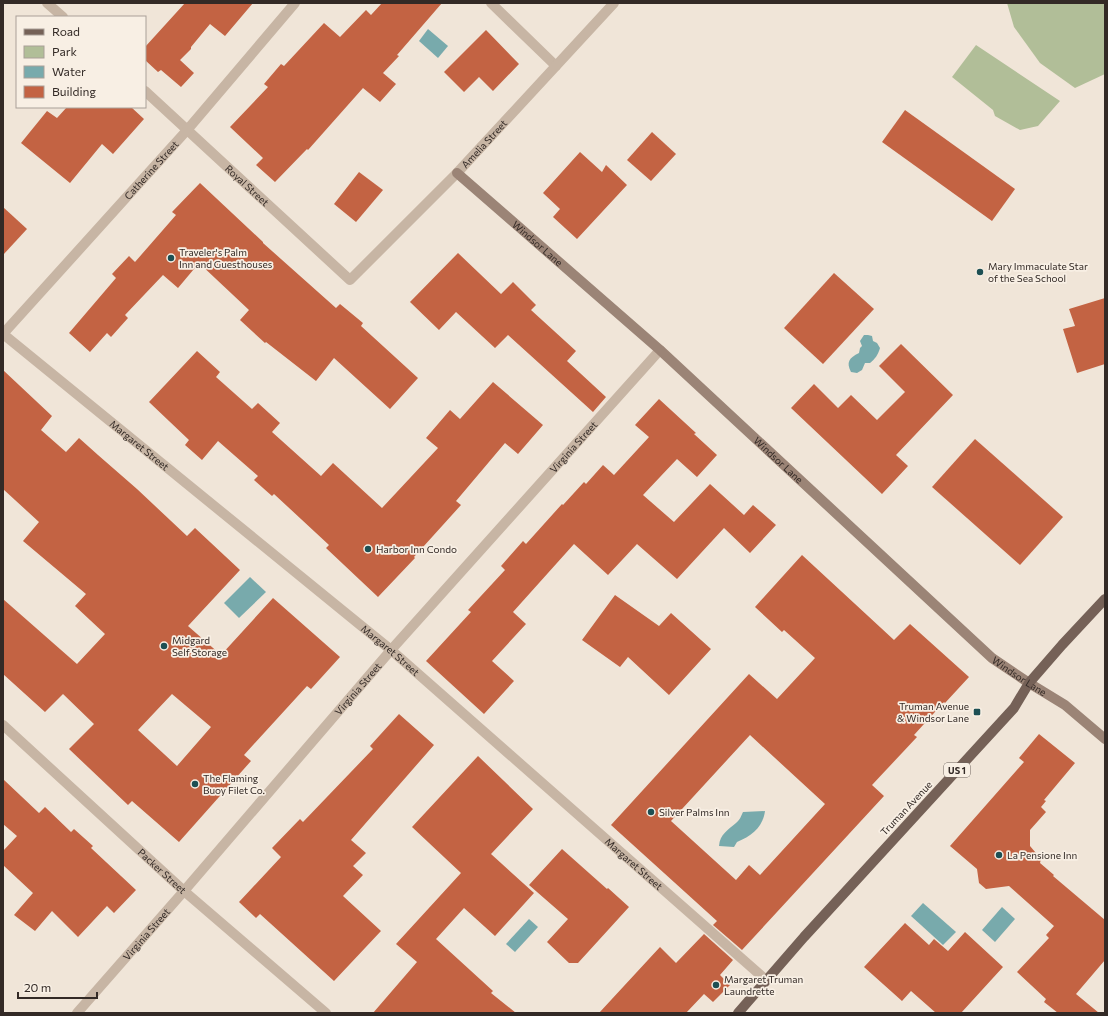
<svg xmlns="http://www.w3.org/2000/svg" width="1108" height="1016" viewBox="0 0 1108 1016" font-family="Commissioner,sans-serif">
  <rect width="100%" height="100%" fill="#f0e5d8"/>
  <g fill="#b1be98">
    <path d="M1007 3H1105V74L1075 88 1040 63 1014 27Z"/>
    <path d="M976 45 1060 101 1038 126 1020 130 995 116 993 110 952 77Z"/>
  </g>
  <g fill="#78aaac">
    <path d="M428 29 448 46 438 58 419 41Z"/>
    <path d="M864 335H868L872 336 873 341 877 343 880 348C878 355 875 359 870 363H865L862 370 857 373 851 372C846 362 849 358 859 353L860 348 862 346 860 341Z"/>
    <path d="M250 577 266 592 239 618 224 603Z"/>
    <path d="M765 811C763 827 752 836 737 842L734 847 719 846C720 834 728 830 736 823 740 820 741 816 743 812Z"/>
    <path d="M923 903 956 932 943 945 911 916Z"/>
    <path d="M1002 907 1015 919 995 942 982 930Z"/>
    <path d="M529 919 538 927 515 952 506 944Z"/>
  </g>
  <g fill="#c36343" fill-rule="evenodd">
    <path d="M185 3H253L225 36 210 24 191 47V49L180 60 194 73 181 87 161 70 158 72 145 60V47Z"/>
    <path d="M382 3H442L397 55 399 56 383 73 396 84 380 102 363 88 308 150 307 149 275 182 256 165 263 158 230 127 268 87 264 84 281 64 284 66 324 23 340 37 366 10 371 15Z"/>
    <path d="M486 30 519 64 493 91 479 77 464 92 444 72Z"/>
    <path d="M67 107H131L144 119 113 154 102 144 70 183 21 143 47 111 57 118Z"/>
    <path d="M905 110 1015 189 992 221 882 142Z"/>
    <path d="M652 132 676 154 651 181 627 160Z"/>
    <path d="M580 152 602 172 606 165 627 185 577 239 553 217 560 209 543 193Z"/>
    <path d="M359 172 383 190 356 222 334 204Z"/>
    <path d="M200 183 263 242V243L336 308 340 304 363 323 361 326 418 378 390 409 334 358 316 381 266 342 265 343 240 320 249 310 199 263 178 288 163 275 125 315 128 318 111 337 107 333 90 352 69 333 116 278 112 274 129 256 135 262 176 215 172 212Z"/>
    <path d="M3 207 27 229 3 255Z"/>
    <path d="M458 253 501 294 513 282 536 305 531 310 576 351 567 361 606 397 593 412 508 335 495 348 456 312 439 330 410 302Z"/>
    <path d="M834 273 874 309 823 364 784 328Z"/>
    <path d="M1105 298V364L1077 373 1063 329 1075 326 1069 309Z"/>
    <path d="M901 344 953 395 896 455 908 466 882 494 791 408 814 384 838 408 851 395 877 420 905 392 879 366Z"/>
    <path d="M197 351 220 372 216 377 252 409 258 403 280 423 272 432 321 476 333 463 382 508 438 448 426 438 450 410 460 419 493 382 543 425 518 454 505 443 456 501 461 505 414 557 415 558 378 597 326 548 329 545 274 494 272 496 254 480 258 476 218 441 202 460 185 445 189 440 149 402Z"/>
    <path d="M3 370 52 416 41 430 66 452 79 438 98 455 137 489 187 536 195 528 240 570 188 626 221 655 273 598 340 657 311 689 307 686 244 755 251 761 179 842 132 801 128 805 69 749 94 724 63 694 45 712 3 674V599L77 664 105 634 75 606 86 594 23 541 39 522 3 489ZM172 694 211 727 177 766 138 730Z"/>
    <path d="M659 399 696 433 694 434 717 455 697 477 677 459 643 495 674 522 710 484 744 515 753 505 776 525 750 553 724 528 677 579 637 544 608 575 574 544 513 612 526 624 492 661 514 681 484 714 426 661 471 612 468 610 505 570 501 566 523 541 526 544 562 504 563 505 584 482 586 484 603 465 614 475 649 437 635 425Z"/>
    <path d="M975 439 1063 517 1020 565 932 487Z"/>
    <path d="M802 555 894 640 910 624 969 677 945 703 944 702 914 735 917 737 872 785 884 796 742 950 713 925 717 921 611 825 749 674 777 699 815 658 784 630 782 632 755 607ZM750 735 825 804 760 875 749 865 736 880 671 821Z"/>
    <path d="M615 595 659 626 671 613 711 649 669 695 628 657 620 667 582 640Z"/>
    <path d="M399 714 434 745 351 840 366 853 353 866 363 875 343 896 381 931 334 981 260 914 256 918 239 902 281 857 272 848 300 819 303 822 373 749 370 746Z"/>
    <path d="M1039 734 1075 763 1044 800 1046 801 1041 807 1046 812 1030 830V846L1041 859 1040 863 1054 875 1053 876 1105 920V960L1076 994 1099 1013H1058L1044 1002 1046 999 1017 972 1049 938 1046 935 1054 926 1009 886 986 889 979 883 977 869 950 846 1024 762 1019 758Z"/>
    <path d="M478 756 533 809 491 854 534 893 495 936 464 908 436 939 493 991 491 993 516 1013H373L417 962 396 944 461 873 412 827Z"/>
    <path d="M3 779 39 813 45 807 71 832 74 829 93 846 91 848 136 890 114 913 107 906 78 937 52 911 35 931 14 915 33 893 3 865V851L17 836 3 824Z"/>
    <path d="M562 849 607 889 608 888 629 907 578 963H569L547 942 568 919 529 885Z"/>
    <path d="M905 923 929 945 934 939 948 951 965 932 1003 967 961 1013H936L911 991 902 1001 864 967Z"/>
    <path d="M704 934 733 960 720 975 730 985 713 1002 704 994 686 1013H599L660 947 676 963Z"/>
  </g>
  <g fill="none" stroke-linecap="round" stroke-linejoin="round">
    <g stroke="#c7b5a4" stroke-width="10">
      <path d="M47 3 63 17"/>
      <path d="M491 3 556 66"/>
      <path id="s1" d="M145 91 350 280 457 173 614 3"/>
      <path id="s2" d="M3 334 391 650 766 980"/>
      <path id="s3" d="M3 334 188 129 295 3"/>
      <path id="s4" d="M3 725 184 891 326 1013"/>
      <path id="s5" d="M77 1013 184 891 391 650 660 350"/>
    </g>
    <path stroke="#9b8476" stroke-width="10" id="s6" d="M457 173 660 350 992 658 1029 683 1065 705 1105 739"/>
    <path stroke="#756157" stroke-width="10" d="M738 1013 804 937 1014 708 1029 683 1062 645 1105 599"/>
  </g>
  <g fill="#1d4f53" stroke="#f8efe4" stroke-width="1.5">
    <circle cx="171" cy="258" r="4"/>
    <circle cx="980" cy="272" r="4"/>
    <circle cx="368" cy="549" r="4"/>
    <circle cx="164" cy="646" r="4"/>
    <rect x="973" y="708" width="8" height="8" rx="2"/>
    <circle cx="195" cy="784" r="4"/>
    <circle cx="651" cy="812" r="4"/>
    <circle cx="999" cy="855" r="4"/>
    <circle cx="716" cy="985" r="4"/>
  </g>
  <g text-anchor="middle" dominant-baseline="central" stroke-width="3.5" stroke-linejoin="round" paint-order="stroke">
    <rect fill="#f8efe4" stroke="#6e655f" stroke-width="1" x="944" y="763" width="26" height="14" rx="3"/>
    <g font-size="9" font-weight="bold" fill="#332a26">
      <text x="957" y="770">US 1</text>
    </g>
    <g font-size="10" fill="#332a26" stroke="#f8efe4">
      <text stroke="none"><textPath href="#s1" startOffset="470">Amelia Street</textPath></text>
      <text stroke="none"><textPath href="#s3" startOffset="221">Catherine Street</textPath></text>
      <text stroke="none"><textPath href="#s1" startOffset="139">Royal Street</textPath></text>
      <text stroke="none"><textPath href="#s6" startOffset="107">Windsor Lane</textPath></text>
      <text stroke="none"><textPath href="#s2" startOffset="176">Margaret Street</textPath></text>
      <text stroke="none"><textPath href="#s5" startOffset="753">Virginia Street</textPath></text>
      <text stroke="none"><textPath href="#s6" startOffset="431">Windsor Lane</textPath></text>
      <text stroke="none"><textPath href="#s2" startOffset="500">Margaret Street</textPath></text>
      <text stroke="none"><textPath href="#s6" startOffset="755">Windsor Lane</textPath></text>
      <text stroke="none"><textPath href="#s5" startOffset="429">Virginia Street</textPath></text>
      <text transform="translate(906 808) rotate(-47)">Truman Avenue</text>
      <text stroke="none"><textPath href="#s2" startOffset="824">Margaret Street</textPath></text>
      <text stroke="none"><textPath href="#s4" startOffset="216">Packer Street</textPath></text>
      <text stroke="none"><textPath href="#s5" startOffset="105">Virginia Street</textPath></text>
    </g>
    <g font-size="10" fill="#332a26" stroke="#f8efe4" text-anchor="start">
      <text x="179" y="252">Traveler's Palm<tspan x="179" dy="12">Inn and Guesthouses</tspan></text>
      <text x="988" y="266">Mary Immaculate Star<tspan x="988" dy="12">of the Sea School</tspan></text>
      <text x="376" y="549">Harbor Inn Condo</text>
      <text x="172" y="640">Midgard<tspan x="172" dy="12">Self Storage</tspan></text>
      <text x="969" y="706" text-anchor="end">Truman Avenue<tspan x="969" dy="12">&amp; Windsor Lane</tspan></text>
      <text x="203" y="778">The Flaming<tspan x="203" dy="12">Buoy Filet Co.</tspan></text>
      <text x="659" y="812">Silver Palms Inn</text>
      <text x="1007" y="855">La Pensione Inn</text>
      <text x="724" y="979">Margaret Truman<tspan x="724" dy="12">Laundrette</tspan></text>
    </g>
  </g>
  <rect width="1108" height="1016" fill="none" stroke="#332a26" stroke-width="8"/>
  <rect x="16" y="16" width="130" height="92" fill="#f8efe4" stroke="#a9a098"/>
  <rect x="24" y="29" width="20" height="6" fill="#756157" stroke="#a9a098"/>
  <text x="52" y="36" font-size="12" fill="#332a26">Road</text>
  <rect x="24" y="46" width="20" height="12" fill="#b1be98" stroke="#a9a098"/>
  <text x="52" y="56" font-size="12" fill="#332a26">Park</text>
  <rect x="24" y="66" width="20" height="12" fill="#78aaac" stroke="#a9a098"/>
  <text x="52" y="76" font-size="12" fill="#332a26">Water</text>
  <rect x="24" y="86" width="20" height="12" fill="#c36343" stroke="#a9a098"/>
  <text x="52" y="96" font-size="12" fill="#332a26">Building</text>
  <path d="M18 992v6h79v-6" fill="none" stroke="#332a26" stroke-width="2"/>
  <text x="24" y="992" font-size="12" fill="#332a26" stroke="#f8efe4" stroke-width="3" paint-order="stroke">20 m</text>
</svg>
